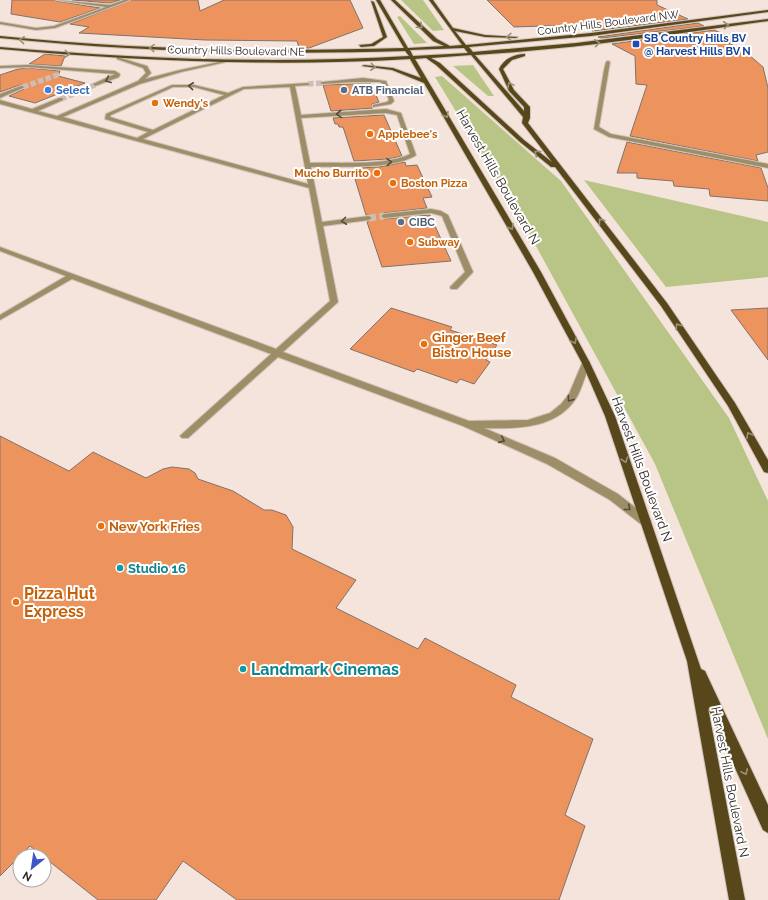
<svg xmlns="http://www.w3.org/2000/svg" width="768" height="900" viewBox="0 0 768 900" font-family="Raleway,sans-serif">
  <rect width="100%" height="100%" fill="#f4e4db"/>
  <g fill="#b9c586">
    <path d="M401 0H423L444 30 433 31Z"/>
    <path d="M400 16 427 43 414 44 397 17Z"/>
    <path d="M473 65 494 96H488L453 66Z"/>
    <path d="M442 76 561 181 729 418 768 501V739L655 464 518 213 435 77Z"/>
    <path d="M584 180 768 222V277L666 287Z"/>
  </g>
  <g fill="#ed945e" stroke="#81726a">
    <path d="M12 0H55L56 1 100 8 60 22 11 14Z"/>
    <path d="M72 0H120L110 3Z"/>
    <path d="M131 0H198L200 11 224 0H350L363 28 309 48H299L297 41 205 40 79 33 89 27 70 24Z"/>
    <path d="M487 0H657V5L688 19 592 31 601 24 514 27Z"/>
    <path d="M698 23 704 26 602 38 598 37Z"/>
    <path d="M714 30 740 41 728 43 742 49 763 67 768 88V152L756 155 758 161 630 136 647 85 636 84 635 56 612 44Z"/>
    <path d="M45 54 65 56 61 66 29 64Z"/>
    <path d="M28 68 60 71 58 76 85 83 35 103 9 96 26 88 25 86 20 85 0 92V75L18 69Z"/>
    <path d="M354 84H371L379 102 372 104 373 108 331 111 323 85Z"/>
    <path d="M384 115 402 156 388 159 354 161 343 127H339L338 124H335L333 118Z"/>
    <path d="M627 142 761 168 768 188V201L710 196 709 189 674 186 673 181 637 178V173H617Z"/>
    <path d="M405 162 406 166 417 165 432 197 423 198 427 208 384 213 380 216 384 219 430 215 451 261 382 267 367 222 373 218 370 215H366L355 179 359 178 356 168 379 167Z"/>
    <path d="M391 308 452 327 450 330 497 345 486 360 490 362 474 384 460 379 457 383 417 369 414 372 350 349Z"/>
    <path d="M768 308V360L731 310Z"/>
    <path d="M0 436 69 471 93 452 146 478 163 469 172 467 189 469 195 473 198 479 233 491 264 510H272L286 515 293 527 292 549 356 580 336 608 418 649 425 638 516 685 511 697 593 739 565 815 585 826 559 900H237L183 861 156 900H98L30 846 0 876Z"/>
  </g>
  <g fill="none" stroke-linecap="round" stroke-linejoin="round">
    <path stroke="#ccbeb6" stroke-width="4.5" stroke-dasharray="4.5 2" stroke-linecap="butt" d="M55 76 59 74"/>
    <g stroke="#ccbeb6" stroke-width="5.5" stroke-dasharray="5.5 2.5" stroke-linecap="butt">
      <path d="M308 84 322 83"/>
      <path d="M23 87 57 75"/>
      <path d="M61 99 95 85"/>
    </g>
    <path stroke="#ccbeb6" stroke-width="7" stroke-dasharray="7 3.5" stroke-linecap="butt" d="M369 218 384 216"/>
    <g stroke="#d0c2ba" stroke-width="2">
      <g id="minor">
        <path d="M56 0 110 5 124 0H130L55 28 36 30 0 24V22L36 28 54 26 106 7Z"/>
        <path d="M117 57 147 66 151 73 145 79 180 70 224 61 226 62 181 72 140 84 63 117 137 138 148 132 105 119 106 114 172 85H194L228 93 243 87 308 83 310 85 295 86 301 115 386 109 401 113 416 155 415 156C390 170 340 166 311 167L322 222 369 216 372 218 369 220 323 226 338 302 283 352 469 421 528 420 550 413 561 404 569 394 583 361H589L590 363C586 373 583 385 578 395 559 429 518 429 484 428L555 458 618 494 650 519 651 522 650 525 646 526 642 525 610 500 547 464 463 426 278 357 188 438H182L180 436 182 434 271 354 72 279 0 320V315L66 276 0 251V247L276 349 330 301 309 188 0 104V100L32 109 59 98H63V100L38 111 57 116 138 81 146 73 143 68 117 59ZM173 87H194L224 95 153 130 110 117 111 115ZM290 87 308 184 143 139 244 89ZM386 113 397 115 410 154C388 166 336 162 310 163L301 118Z"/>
        <path d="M608 61 610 62 599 127 611 134 768 164V168L609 137 594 129 604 70 606 62Z"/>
        <path d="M28 65 115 71 120 74 119 77 95 86 93 84 115 74 28 67 0 68V66Z"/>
        <path d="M363 78 386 81 394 101 391 104 373 107V105L387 102 389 100 382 83 379 82H354L322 84 320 83 322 82Z"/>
        <path d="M21 86 25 87 0 98V94Z"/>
        <path d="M431 209 441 211 448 215 473 272 457 289H451L450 287 465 272 442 216 431 213 384 218 381 216 384 214Z"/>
      </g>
    </g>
    <g stroke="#d0c2ba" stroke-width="2">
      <g id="major">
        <path d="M376 0H380L408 48 444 46 433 41 391 0H395L437 39 450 46 462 45 429 0H433L453 28 485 35 518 37 516 38 485 37 455 31 466 45 591 33 768 10V12L591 36 469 47 473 52 576 43 768 19V21C671 35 573 49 475 55L524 111V107L509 91 499 69C504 59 514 54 525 54V56L512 60 503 69 514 90 530 107V118L528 123 667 303 735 403 768 460V473L764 472 728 406 661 306 555 167H551L520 142 436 65 426 58 415 59 541 272 590 363 615 416 701 669 705 671 768 805V833L763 830 708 708 745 900H729L687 661 605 416 582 363 533 272 424 83 392 70 362 66 364 65 393 68 421 78 410 59C273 67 137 61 0 49V47C136 59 272 64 409 56L405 51C270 55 135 52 0 38V36C134 50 269 52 404 48ZM464 48 468 53 413 56 410 50ZM471 55 523 117 522 123 552 162 524 140 440 63 431 58Z"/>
        <path d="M371 1 374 2 387 37 374 46 361 47 359 45 371 44 383 37Z"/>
      </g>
    </g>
    <use href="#minor" fill="#9e8e67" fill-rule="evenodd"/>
    <use href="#major" fill="#58471a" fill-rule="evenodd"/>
  </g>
  <defs><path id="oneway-chevron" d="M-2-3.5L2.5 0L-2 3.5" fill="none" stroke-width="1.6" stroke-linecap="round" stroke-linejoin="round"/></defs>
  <g stroke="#9b9176">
    <use href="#oneway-chevron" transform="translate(726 25) rotate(-7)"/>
    <use href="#oneway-chevron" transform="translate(420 26) rotate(43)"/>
    <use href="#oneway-chevron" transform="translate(509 37) rotate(179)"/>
    <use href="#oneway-chevron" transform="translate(22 40) rotate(-174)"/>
    <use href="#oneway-chevron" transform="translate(597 43) rotate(-8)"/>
    <use href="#oneway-chevron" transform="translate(152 48) rotate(-178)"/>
    <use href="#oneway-chevron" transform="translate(67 54) rotate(5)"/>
    <use href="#oneway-chevron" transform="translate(373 67) rotate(6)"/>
    <use href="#oneway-chevron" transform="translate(510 85) rotate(-118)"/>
    <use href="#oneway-chevron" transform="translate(446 115) rotate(59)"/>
    <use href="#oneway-chevron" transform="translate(537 153) rotate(-141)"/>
    <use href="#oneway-chevron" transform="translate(601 221) rotate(-128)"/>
    <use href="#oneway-chevron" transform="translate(511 227) rotate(60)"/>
    <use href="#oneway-chevron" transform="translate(678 326) rotate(-124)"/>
    <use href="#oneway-chevron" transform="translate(574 341) rotate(62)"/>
    <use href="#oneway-chevron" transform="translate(749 435) rotate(-119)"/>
    <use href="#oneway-chevron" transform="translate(625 460) rotate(71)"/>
    <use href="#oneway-chevron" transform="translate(745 772) rotate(65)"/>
  </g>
  <g stroke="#554b3b">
    <use href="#oneway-chevron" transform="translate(108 80) rotate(157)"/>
    <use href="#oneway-chevron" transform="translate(191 86) rotate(-174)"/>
    <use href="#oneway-chevron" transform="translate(339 114) rotate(176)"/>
    <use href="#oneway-chevron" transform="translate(389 162) rotate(-4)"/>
    <use href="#oneway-chevron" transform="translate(344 221) rotate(173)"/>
    <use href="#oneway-chevron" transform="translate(570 399) rotate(126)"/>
    <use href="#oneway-chevron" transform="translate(502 440) rotate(24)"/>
    <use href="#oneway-chevron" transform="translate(628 508) rotate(39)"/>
  </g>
  <rect fill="#1a4fb4" stroke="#fff" stroke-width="1.5" x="632" y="40" width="8" height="8" rx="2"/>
  <circle fill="#3f7fe0" stroke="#fff" stroke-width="1.5" cx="48" cy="90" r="4"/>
  <g fill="#5c6f8a" stroke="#fff" stroke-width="1.5">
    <circle cx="344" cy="90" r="4"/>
    <circle cx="401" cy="222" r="4"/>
  </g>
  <g fill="#e8710a" stroke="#fff" stroke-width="1.5">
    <circle cx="155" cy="103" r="4"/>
    <circle cx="370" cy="134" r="4"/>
    <circle cx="377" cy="173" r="4"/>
    <circle cx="393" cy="183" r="4"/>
    <circle cx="410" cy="242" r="4"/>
    <circle cx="424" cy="344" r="4"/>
    <circle cx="101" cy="526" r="4"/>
    <circle cx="16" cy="602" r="4"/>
  </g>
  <g fill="#0f9aa8" stroke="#fff" stroke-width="1.5">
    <circle cx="120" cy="568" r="4"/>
    <circle cx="243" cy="669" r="4"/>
  </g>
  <g text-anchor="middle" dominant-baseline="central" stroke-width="4" stroke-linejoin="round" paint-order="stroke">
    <g font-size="11" fill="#2d2724" stroke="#fff">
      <text transform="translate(608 23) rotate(-7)">Country Hills Boulevard NW</text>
      <text transform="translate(236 51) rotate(1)">Country Hills Boulevard NE</text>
    </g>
    <g font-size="11" font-weight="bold" fill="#164399" stroke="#fff" text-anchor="start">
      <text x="644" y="38">SB Country Hills BV<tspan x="644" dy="13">@ Harvest Hills BV N</tspan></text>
    </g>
    <g font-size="11" font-weight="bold" fill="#366cbe" stroke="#fff" text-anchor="start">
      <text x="56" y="90">Select</text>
    </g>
    <g font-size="11" font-weight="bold" fill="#4e5e75" stroke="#fff" text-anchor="start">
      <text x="352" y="90">ATB Financial</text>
      <text x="409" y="222">CIBC</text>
    </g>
    <g font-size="11" font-weight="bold" fill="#c56008" stroke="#fff" text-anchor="start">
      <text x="163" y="103">Wendy's</text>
      <text x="378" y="134">Applebee's</text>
      <text x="369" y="173" text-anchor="end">Mucho Burrito</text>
      <text x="401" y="183">Boston Pizza</text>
      <text x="418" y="242">Subway</text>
    </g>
    <g font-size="13" fill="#2d2724" stroke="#fff">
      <text transform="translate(498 177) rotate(60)">Harvest Hills Boulevard N</text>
      <text transform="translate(642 469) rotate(70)">Harvest Hills Boulevard N</text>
      <text transform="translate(730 782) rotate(79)">Harvest Hills Boulevard N</text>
    </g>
    <g font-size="13" font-weight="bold" fill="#c56008" stroke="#fff" text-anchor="start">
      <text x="432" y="337">Ginger Beef<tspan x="432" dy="15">Bistro House</tspan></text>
      <text x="109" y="526">New York Fries</text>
    </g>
    <g font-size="13" font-weight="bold" fill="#0d838f" stroke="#fff" text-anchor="start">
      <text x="128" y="568">Studio 16</text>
    </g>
    <g font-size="16" font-weight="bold" fill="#c56008" stroke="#fff" text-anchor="start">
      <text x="24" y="593">Pizza Hut<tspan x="24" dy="18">Express</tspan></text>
    </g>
    <g font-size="16" font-weight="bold" fill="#0d838f" stroke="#fff" text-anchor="start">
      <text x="251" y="669">Landmark Cinemas</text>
    </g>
  </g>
  <g transform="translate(32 868) rotate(210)"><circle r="19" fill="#ffffff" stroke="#aba9a7"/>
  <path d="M0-3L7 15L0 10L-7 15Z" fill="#3f56c9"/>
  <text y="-6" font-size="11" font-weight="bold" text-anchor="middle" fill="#2d2724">N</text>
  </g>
</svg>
